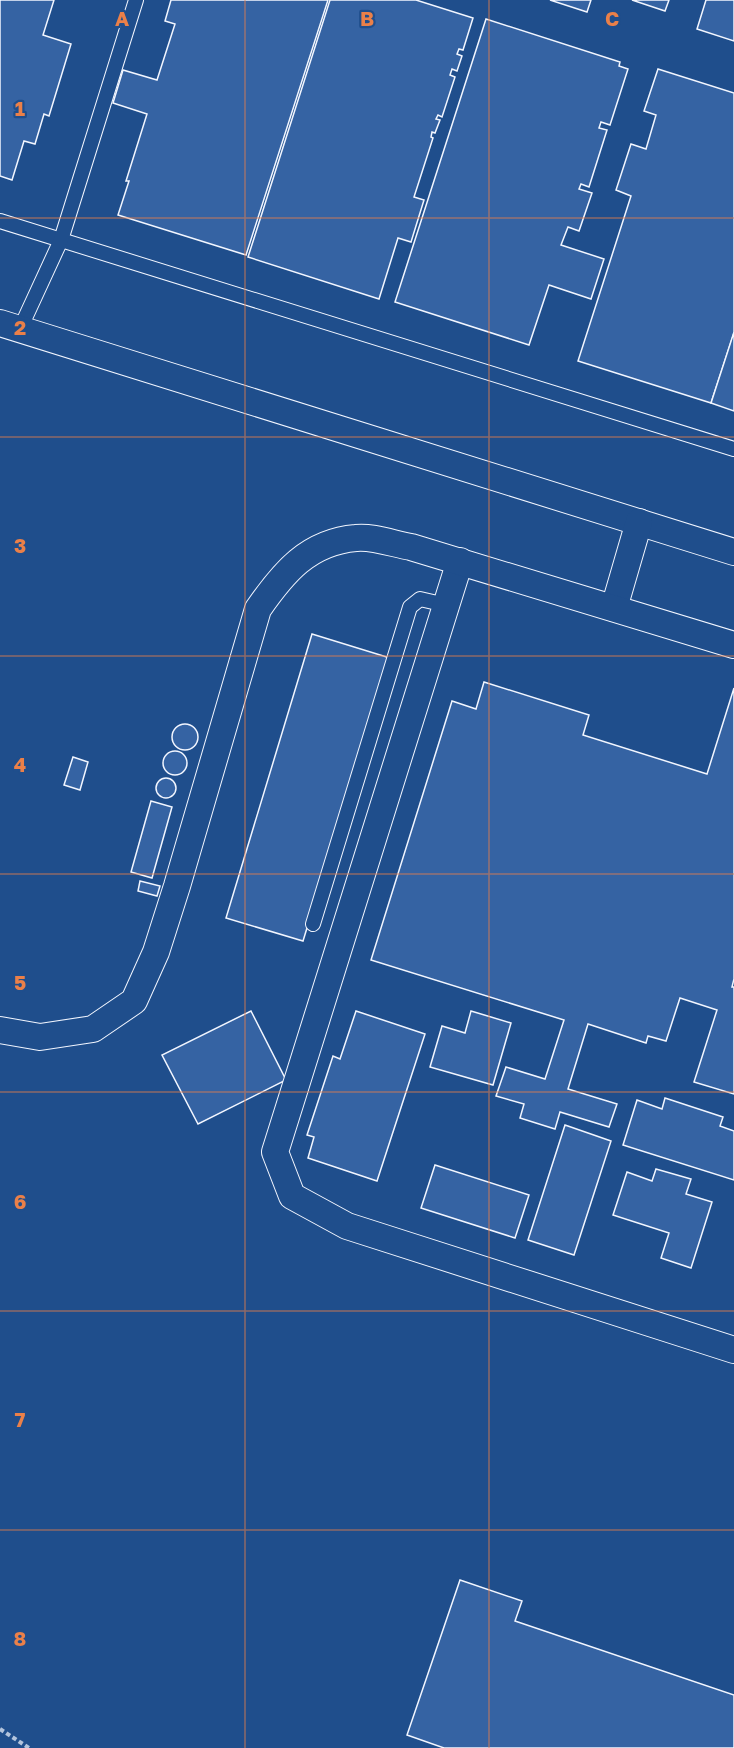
<svg xmlns="http://www.w3.org/2000/svg" width="734" height="1748" viewBox="0 0 734 1748" font-family="'Golos Text',sans-serif">
  <rect width="100%" height="100%" fill="#1f4e8c"/>
  <g fill="#3563a3" stroke="#f2f6ff" stroke-width="1.5">
    <path d="M0 0H54L43 35 71 44 49 116 44 114 35 144 24 141 12 180 0 176Z"/>
    <path d="M171 0H328L246 255 118 215 129 181H126L147 114 113 103 123 70 157 80 175 24 165 21Z"/>
    <path d="M330 0H416L473 18 463 50 459 49 457 54 462 56 457 71 452 69 450 75 455 77 442 117 438 115 436 119 440 120 435 133 432 132 431 137 433 138 414 197 424 200 411 242 398 238 379 299 248 257Z"/>
    <path d="M550 0H591L587 12Z"/>
    <path d="M632 0H669L665 11Z"/>
    <path d="M706 0H734V41L697 29Z"/>
    <path d="M486 19 620 62 619 66 628 69 610 125 601 122 599 128 607 130 589 187 581 184 579 189 592 193 579 231 568 227 561 245 604 259 591 299 549 285 529 345 395 302Z"/>
    <path d="M658 69 734 93V333L711 403 578 361 631 196 616 190 631 144 646 149 656 115 644 111Z"/>
    <path d="M734 332V411L711 403Z"/>
    <path d="M312 634 390 658 303 941 226 918Z"/>
    <path d="M484 682 589 715 583 735 707 774 734 688V979L732 987H734V1094L694 1082 717 1010 680 998 666 1041 648 1036 646 1043 588 1024 568 1089 617 1104 609 1127 560 1112 555 1129 520 1118 524 1104 496 1096 506 1067 545 1079 564 1020 371 960 452 701 476 709Z"/>
    <circle cx="185" cy="737" r="13"/>
    <circle cx="175" cy="763" r="12"/>
    <path d="M73 757 88 762 80 790 64 785Z"/>
    <circle cx="166" cy="788" r="10"/>
    <path d="M151 801 172 807 152 878 131 872Z"/>
    <path d="M140 881 160 886 157 896 138 891Z"/>
    <path d="M251 1011 286 1080 198 1124 162 1055Z"/>
    <path d="M356 1011 425 1034 377 1181 308 1158 314 1137 307 1135 333 1056 340 1059Z"/>
    <path d="M471 1011 511 1023 493 1085 430 1067 442 1026 465 1033Z"/>
    <path d="M665 1098 723 1117 720 1126 734 1131V1180L623 1145 637 1100 662 1109Z"/>
    <path d="M565 1125 611 1141 574 1255 528 1240Z"/>
    <path d="M435 1165 529 1195 515 1238 421 1208Z"/>
    <path d="M656 1169 691 1179 686 1194 712 1202 691 1268 661 1258 669 1233 613 1215 627 1172 652 1181Z"/>
    <path d="M460 1580 522 1601 515 1621 734 1695V1748H444L407 1735Z"/>
  </g>
  <g fill="none" stroke-linecap="round" stroke-linejoin="round">
    <g stroke="#f2f6ff" stroke-width="16">
      <g id="lane">
        <path d="M0 221 734 449"/>
        <path d="M20 329 61 240 136 0"/>
        <path d="M313 924 410 607 420 599 446 605"/>
      </g>
    </g>
    <g stroke="#f2f6ff" stroke-width="28">
      <g id="street">
        <path d="M0 323 734 552"/>
        <path d="M460 561 275 1152 292 1196 347 1226 734 1350"/>
        <path d="M614 608 639 522"/>
        <path d="M0 1030 40 1037 93 1029 134 1001 156 952 177 886 258 609C283 573 308 542 356 538 372 536 394 544 411 547L734 645"/>
      </g>
    </g>
    <path stroke="#b3c4dc" stroke-width="4" stroke-dasharray="4.5 3" stroke-linecap="butt" d="M0 1729 29 1748"/>
    <use href="#lane" stroke="#1f4e8c" stroke-width="14"/>
    <use href="#street" stroke="#1f4e8c" stroke-width="26"/>
  </g>
  <path fill="none" stroke="#ea8049" stroke-width="1.5" stroke-opacity="0.55" d="M245 0V1748M489 0V1748M0 218H734M0 437H734M0 656H734M0 874H734M0 1092H734M0 1311H734M0 1530H734"/>
  <g font-size="20" text-anchor="middle" font-weight="bold" fill="#ea8049" stroke="#1f4e8c" stroke-width="4.5" stroke-linejoin="round" paint-order="stroke">
    <text x="122" y="26">A</text>
    <text x="367" y="26">B</text>
    <text x="612" y="26">C</text>
    <text x="20" y="116">1</text>
    <text x="20" y="335">2</text>
    <text x="20" y="553">3</text>
    <text x="20" y="772">4</text>
    <text x="20" y="990">5</text>
    <text x="20" y="1209">6</text>
    <text x="20" y="1427">7</text>
    <text x="20" y="1646">8</text>
  </g>
</svg>
